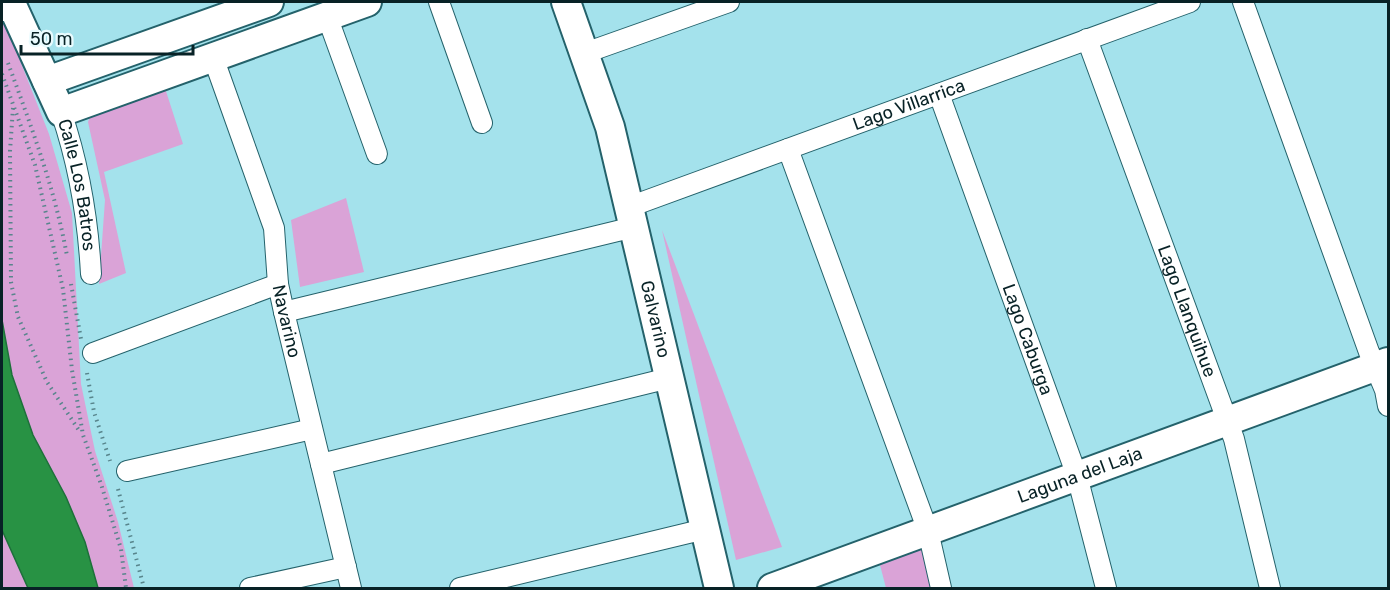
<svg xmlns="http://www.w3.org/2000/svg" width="1390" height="590" viewBox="0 0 1390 590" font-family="Rubik,sans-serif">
  <rect width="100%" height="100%" fill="#a4e2ec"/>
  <g fill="#daa3d7">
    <path d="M2 15 49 134 72 213 81 384 95 451 118 522 134 588H98L85 542 66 497 33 435 12 375 2 320Z"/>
    <path d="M164 85 183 144 104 172 126 273 99 284 105 200 88 122 92 112Z"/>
    <path d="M346 198 364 272 300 287 291 220Z"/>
    <path d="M662 230 782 547 736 560Z"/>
    <path d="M2 530 28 588H2Z"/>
    <path d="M922 545 932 588H886L880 565Z"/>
  </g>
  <path fill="#289244" stroke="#1e703b" stroke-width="1.5" d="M2 320 12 375 33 435 66 497 85 542 98 588H28L2 530Z"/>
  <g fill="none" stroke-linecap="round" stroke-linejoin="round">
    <g stroke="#24626b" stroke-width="22">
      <g id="street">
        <path d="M439 2 482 123"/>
        <path d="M1243 2 1369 352 1385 390 1388 406"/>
        <path d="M327 16 377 154"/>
        <path id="s1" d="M1087 39 1234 439 1270 588"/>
        <path d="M585 53 729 2"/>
        <path id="s2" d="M213 57 274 228 278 284 284 312 351 588"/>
        <path id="s3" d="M939 94 1077 476 1106 588"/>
        <path id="s4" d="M61 112C79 165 88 218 91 274"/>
        <path d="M788 149 928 531 941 588"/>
        <path id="s5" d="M629 207 1190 2"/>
        <path d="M284 312 634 227"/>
        <path d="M93 353 278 284"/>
        <path d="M321 464 669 378"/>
        <path d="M127 471 312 429"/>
        <path d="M250 588 346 567"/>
        <path d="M460 588 705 529"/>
      </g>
    </g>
    <g stroke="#24626b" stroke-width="32">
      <g id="secondary">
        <path id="s6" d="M566 2 610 127 719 588"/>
        <path d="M2 7 11 3 61 112 367 2"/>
        <path d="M47 81 269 2"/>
        <path id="s7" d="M772 588 1388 362"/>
      </g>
    </g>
    <g stroke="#58858c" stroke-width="4" stroke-dasharray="1.5 4.5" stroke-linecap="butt">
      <path d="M8 63C31 126 55 189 67 256"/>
      <path d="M2 74 35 165 63 289 72 370 83 435 101 484 121 549 126 588"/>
      <path d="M13 108 10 151 11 282 18 317 47 382 80 432"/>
      <path d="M71 284 81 339"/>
      <path d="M87 373 94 412 110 461"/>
      <path d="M118 489 144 588"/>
    </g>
    <use href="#street" stroke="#fff" stroke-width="20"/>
    <use href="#secondary" stroke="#fff" stroke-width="28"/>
  </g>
  <g text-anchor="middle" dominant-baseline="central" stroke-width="5" stroke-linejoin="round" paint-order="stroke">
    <g font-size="18" fill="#082226" stroke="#e9fbfe">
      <text stroke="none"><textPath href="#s5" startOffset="298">Lago Villarrica</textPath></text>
      <text stroke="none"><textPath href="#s4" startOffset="75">Calle Los Batros</textPath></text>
      <text stroke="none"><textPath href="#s1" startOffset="290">Lago Llanquihue</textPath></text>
      <text stroke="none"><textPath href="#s6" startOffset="330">Galvarino</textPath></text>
      <text stroke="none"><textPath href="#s2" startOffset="276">Navarino</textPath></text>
      <text stroke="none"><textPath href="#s3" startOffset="261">Lago Caburga</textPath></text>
      <text stroke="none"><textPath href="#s7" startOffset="328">Laguna del Laja</textPath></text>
    </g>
  </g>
  <rect width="1390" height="590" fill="none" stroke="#082226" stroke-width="6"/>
  <path d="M21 45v9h172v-9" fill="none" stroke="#082226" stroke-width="3"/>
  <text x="30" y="45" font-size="18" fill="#082226" stroke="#e9fbfe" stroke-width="4.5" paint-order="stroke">50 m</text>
</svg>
